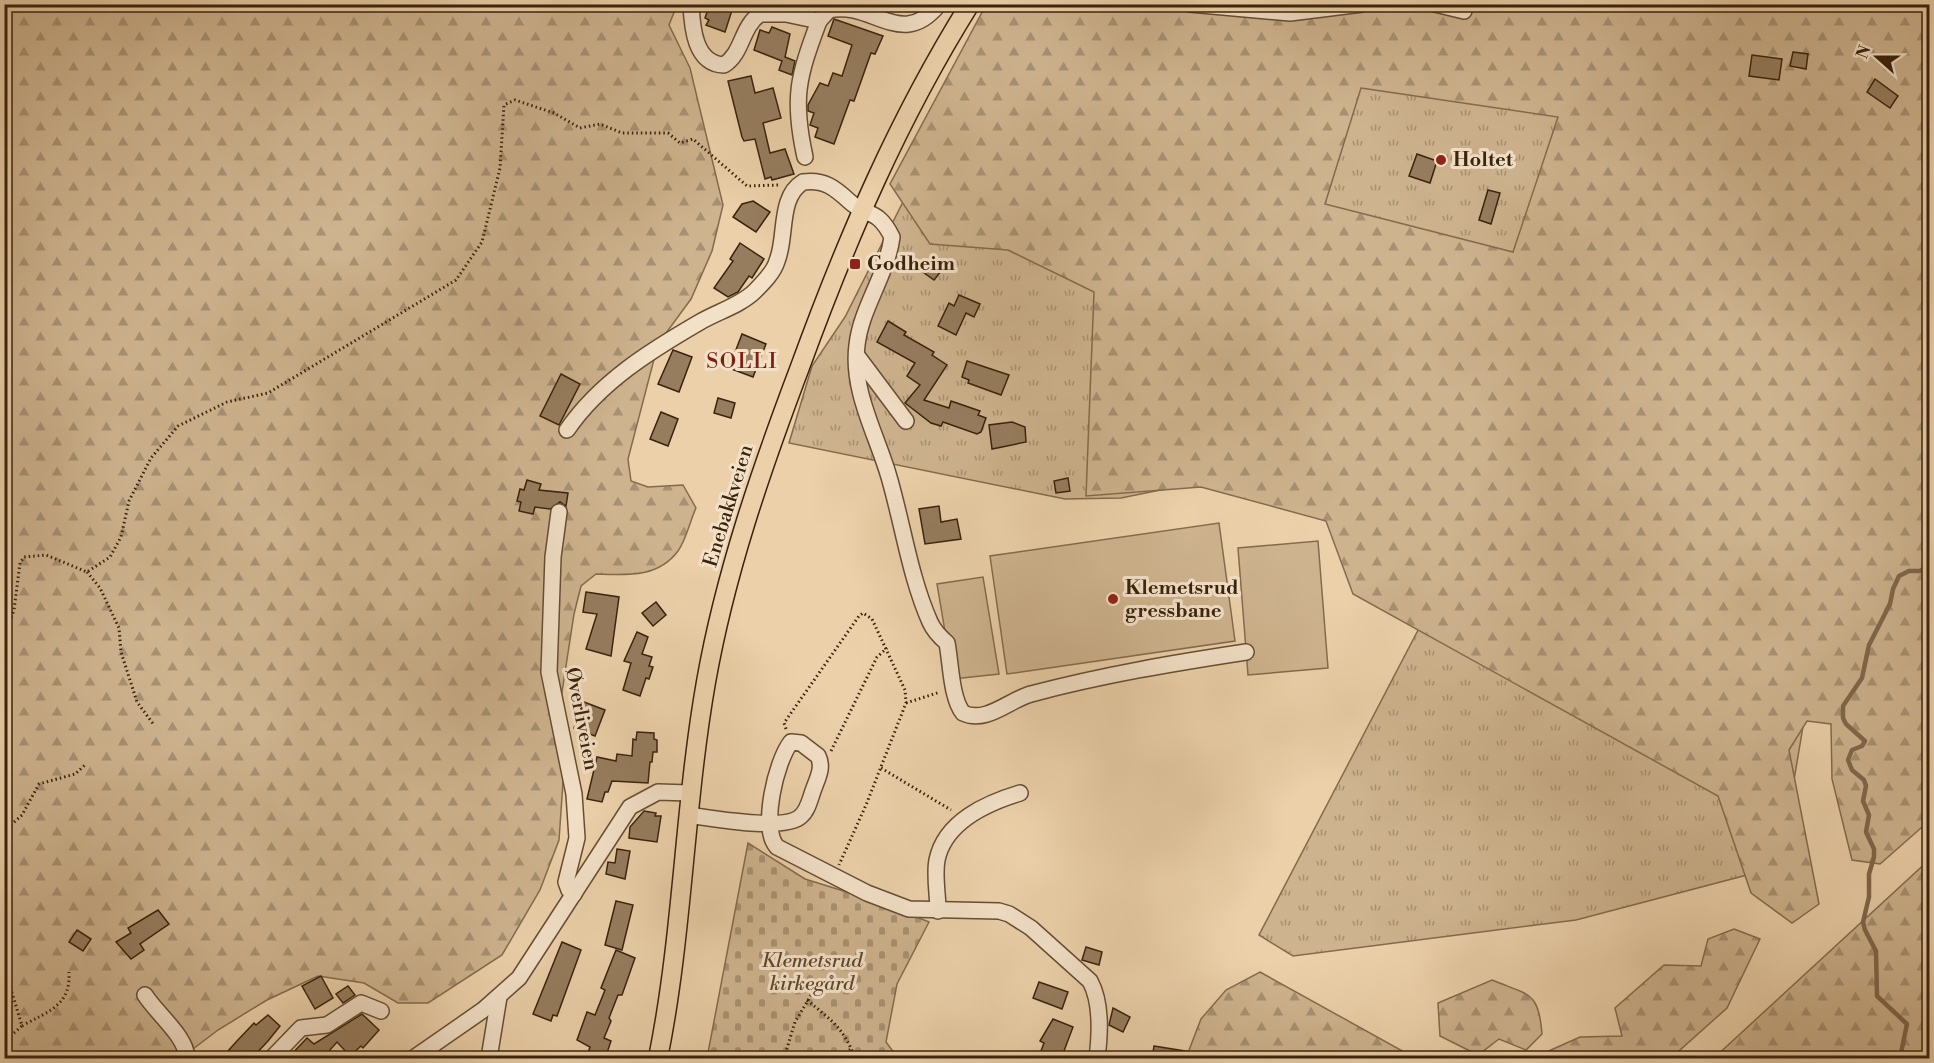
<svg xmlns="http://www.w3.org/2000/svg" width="1934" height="1063" viewBox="0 0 1934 1063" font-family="'Libre Bodoni',serif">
  <defs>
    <pattern id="grass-tufts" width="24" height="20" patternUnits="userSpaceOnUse" patternTransform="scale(1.5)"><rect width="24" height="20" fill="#cdb38e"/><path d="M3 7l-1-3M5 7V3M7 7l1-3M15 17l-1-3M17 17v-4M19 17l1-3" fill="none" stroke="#a79172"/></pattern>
    <pattern id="forest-firs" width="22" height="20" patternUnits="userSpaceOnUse" patternTransform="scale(1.5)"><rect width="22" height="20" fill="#cdb38e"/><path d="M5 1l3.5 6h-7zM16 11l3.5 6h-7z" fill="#a79172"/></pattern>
    <pattern id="cemetery-stones" width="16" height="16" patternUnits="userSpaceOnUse" patternTransform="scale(1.5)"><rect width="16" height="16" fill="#cdb38e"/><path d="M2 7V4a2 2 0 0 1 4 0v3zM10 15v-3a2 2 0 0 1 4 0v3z" fill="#a79172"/></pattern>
  </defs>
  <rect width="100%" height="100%" fill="#ebd0a9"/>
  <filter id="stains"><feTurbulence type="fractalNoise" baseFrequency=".00333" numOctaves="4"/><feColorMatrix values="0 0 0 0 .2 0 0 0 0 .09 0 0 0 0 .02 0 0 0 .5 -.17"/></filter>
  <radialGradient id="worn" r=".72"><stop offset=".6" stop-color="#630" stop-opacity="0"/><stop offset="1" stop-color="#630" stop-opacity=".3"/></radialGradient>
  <g fill="url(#grass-tufts)" stroke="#846b4d" stroke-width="1.5">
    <path d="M1601 4 1809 53 1190 484 1121 498 1065 499 789 443 812 366 845 317 905 198Z"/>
    <path d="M1439 590 1825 595 1788 816 1762 871 1576 920 1293 956 1259 935Z"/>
  </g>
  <g fill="url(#forest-firs)" stroke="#846b4d" stroke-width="1.5" fill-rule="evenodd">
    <path d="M5 5H677L669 25 690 68 723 205 712 251 691 299 658 344 628 459 631 481 648 487 683 485 696 508C690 521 686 540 678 551 658 578 627 575 596 574L581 586 574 614 558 718 563 782 559 840 540 890 502 955 428 1003H398L364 983 318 976 267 1000 218 1030 181 1058H5Z"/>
    <path d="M986 5H1929V821L1880 864 1852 860 1832 779 1831 724 1807 721 1789 750 1819 904 1792 923 1751 893 1718 796 1353 594 1326 521 1201 487 1086 496 1094 292 1008 250 930 244 890 184ZM1361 88 1558 117 1513 252 1325 204Z"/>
    <path d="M1929 860V1058H1714Z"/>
    <path d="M1734 929 1760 939 1727 1008 1671 1058H1533L1580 1037 1622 1036 1615 1008 1664 965 1701 966 1708 939Z"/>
    <path d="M1260 972 1415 1058H1186L1201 1019 1226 990Z"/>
    <path d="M1492 980C1528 995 1539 991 1542 1034L1526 1050 1499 1039 1478 1055 1440 1036 1438 1003Z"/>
  </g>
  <path fill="url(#cemetery-stones)" stroke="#846b4d" stroke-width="1.5" d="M748 843 805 879 879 902 929 922 897 984 886 1042 898 1058H707Z"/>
  <g fill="#cdb38e" stroke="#846b4d" stroke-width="1.5">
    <path d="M1219 523 1235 641 1007 674 990 556Z"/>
    <path d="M1318 541 1328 668 1248 675 1238 548Z"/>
    <path d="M983 577 999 674 953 679 937 584Z"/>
  </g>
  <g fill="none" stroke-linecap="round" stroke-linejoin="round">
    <path stroke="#80674a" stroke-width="4.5" d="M1900 1058 1907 1024 1877 996 1876 951 1865 930 1863 922 1869 897V874L1874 857V849L1866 832 1869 815 1863 801 1866 786 1864 780 1852 770 1848 760 1852 750 1862 746 1865 741 1846 724 1843 718V706L1862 678 1869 645 1890 604 1893 589 1899 576 1909 571H1920L1930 564"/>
  </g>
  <g fill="#967d5e" stroke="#3a230c" stroke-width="1.5">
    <path d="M710 4H734L725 32 706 25 709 20 705 18Z"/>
    <path d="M834 19 883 36 875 54 871 53 854 101 850 100 834 144 815 137 818 128 810 125 814 113 808 111V105L820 83 828 86 833 73 842 76 852 45 828 36Z"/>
    <path d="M772 27 790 34 785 57 795 61 792 75 779 70 782 61 754 50 760 30 769 33Z"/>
    <path d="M1793 52 1808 54 1806 69 1790 66Z"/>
    <path d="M1752 55 1782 59 1779 80 1749 76Z"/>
    <path d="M751 76 755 93 773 88 781 118 763 123 770 153 785 149 794 174 772 180 771 177 765 179 755 139 744 141 742 137 728 81Z"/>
    <path d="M1875 79 1898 96 1890 108 1867 92Z"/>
    <path d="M1417 154 1437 161 1430 183 1409 176Z"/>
    <path d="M1488 190 1500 193 1491 224 1479 220Z"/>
    <path d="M753 201 770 212 756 232 733 217 742 204Z"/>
    <path d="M740 243 764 259 752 278 749 276 738 292 728 297 714 288 733 261 730 259Z"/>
    <path d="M931 262 942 270 934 280 923 272Z"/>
    <path d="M959 295 980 304 974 317 966 313 956 335 938 326 949 303 954 306Z"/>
    <path d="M888 321 906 332 904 335 934 352 932 355 947 365 924 400 949 408 951 401 980 411 978 415 986 418 981 432 977 434 943 422 941 426 931 423 905 403 920 385 907 376 915 363 877 342Z"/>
    <path d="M742 334 766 344 753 377 729 368Z"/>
    <path d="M673 350 692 357 679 392 658 384Z"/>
    <path d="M967 361 1009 375 1001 395 968 383 969 380 962 377Z"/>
    <path d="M561 374 580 384 559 425 540 416Z"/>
    <path d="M718 398 735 403 731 418 714 413Z"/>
    <path d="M661 412 678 419 668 446 650 439Z"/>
    <path d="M1012 422 1025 427 1026 442 992 449 989 425Z"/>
    <path d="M1068 478 1070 491 1056 493 1054 481Z"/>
    <path d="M527 480 541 484 539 490 568 493 566 506 560 502 550 509 535 507 533 514 519 511 521 502 517 501 520 489 524 490Z"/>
    <path d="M939 506 941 522 957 519 961 539 925 544 919 509Z"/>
    <path d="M586 592 619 597 611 656 586 649 597 614 583 612Z"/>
    <path d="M656 602 666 615 653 626 642 613Z"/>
    <path d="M637 632 648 637 642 654 652 657 649 666 653 667 649 679 646 678 640 696 623 690 631 663 624 661Z"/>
    <path d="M584 702 605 710 595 736 574 728Z"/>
    <path d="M637 732 654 733V739L657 740V752H653L652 762H650L648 783 612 781 608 792H605L602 802 587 799 597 757 616 761 617 754 632 756 633 739 636 740Z"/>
    <path d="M644 811 656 813 655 816H661L657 842 629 838 630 827Z"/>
    <path d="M617 849 630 851 625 879 606 874 608 862 615 863Z"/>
    <path d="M616 901 633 905 622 950 605 945Z"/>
    <path d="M158 910 169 924 140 944 144 950 131 959 116 942 131 933 128 928Z"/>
    <path d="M77 930 91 939 83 951 69 942Z"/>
    <path d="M562 942 581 950 557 1016 553 1015 551 1021 533 1014Z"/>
    <path d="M1086 947 1102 952 1099 965 1082 960Z"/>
    <path d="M616 950 635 958 622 995H618L609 1018 611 1021 604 1038 611 1041 605 1059H586L590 1047 577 1040 587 1012 595 1015 605 990 601 988Z"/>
    <path d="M321 976 333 998 315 1009 302 986Z"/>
    <path d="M1039 982 1068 992 1062 1009 1033 998Z"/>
    <path d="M348 986 355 995 343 1003 336 994Z"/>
    <path d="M1113 1008 1130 1017 1123 1032 1109 1025Z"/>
    <path d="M362 1014 379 1030 363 1048 361 1046 350 1056 337 1042 322 1059H287L307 1038 314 1044Z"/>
    <path d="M268 1015 280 1026 268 1041 251 1059H227L230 1053 228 1051 236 1042 254 1023 256 1025Z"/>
    <path d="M1053 1019 1073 1027 1061 1059 1039 1056 1044 1043 1040 1041Z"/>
    <path d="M1154 1046 1191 1052V1059H1152Z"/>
  </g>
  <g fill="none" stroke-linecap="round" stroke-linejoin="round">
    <g stroke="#664e33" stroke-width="18">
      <g id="minor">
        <path d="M691 4C692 28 695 64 724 65 743 53 741 27 760 14H786L819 21 829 10C872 0 902 51 939 4"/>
        <path d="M1190 4 1290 13 1362 4"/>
        <path d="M1435 4 1464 11"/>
        <path d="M805 157C792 98 798 77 819 21"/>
        <path d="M858 357 906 421"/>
        <path d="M567 430C600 382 650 351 700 322 717 312 741 305 755 291 763 283 774 272 777 261 787 237 778 197 803 182 824 179 835 188 849 201 867 218 877 207 892 237 887 275 861 308 857 345 851 391 877 435 889 477 903 525 910 577 930 622 934 631 940 637 947 643 951 664 951 698 963 713 986 724 1009 700 1031 694 1102 675 1174 663 1246 652"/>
        <path d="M559 512 553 557 549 672 574 794 577 838 566 882 569 890 574 894"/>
        <path d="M688 815C710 818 785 832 801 816 808 810 810 799 813 791 817 779 824 768 818 756L801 743 791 742C776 761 760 828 777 847L867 893 909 909 999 911 1009 914 1031 928 1090 981C1102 1003 1100 1034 1097 1058"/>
        <path d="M938 911C938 895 934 875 937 860 945 821 987 803 1020 793"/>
        <path d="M145 995C157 1014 186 1036 187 1058"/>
        <path d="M272 1058 301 1028 327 1025 361 1003 381 1011"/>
        <path d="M414 1058 483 1010 519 978 630 807 658 792 690 793"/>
        <path d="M489 1058 499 997"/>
      </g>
    </g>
    <g stroke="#3a230c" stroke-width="21">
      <path id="major" d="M658 1058C683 935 684 807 706 682 725 574 761 470 800 367 846 241 898 119 970 4"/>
    </g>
    <g stroke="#3a230c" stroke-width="3" stroke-dasharray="1.5 3" stroke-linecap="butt">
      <path d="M87 572 100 588 119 628 121 652 137 702 154 725"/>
      <path d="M4 639 14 610 20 563 24 557 46 555 87 572 110 557 121 537 129 501 151 458 178 426 227 402 268 393 456 280 482 242 500 168 504 105 515 100 554 113 580 128 600 124 622 133H668L680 143 693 139 747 186 779 185"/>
      <path d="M906 703 940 692"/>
      <path d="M786 729 784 723 859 616 863 613 872 619 905 690 906 703 866 805 839 865"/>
      <path d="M831 751 877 657 887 648"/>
      <path d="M881 768 951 810"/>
      <path d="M4 831 22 815 39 784 75 774 85 765"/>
      <path d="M4 966 22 1026 4 1042"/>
      <path d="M807 1000C832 1021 843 1027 855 1058"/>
      <path d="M22 1026C48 1011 71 1006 69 972"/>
      <path d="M784 1058 795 1022 816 987"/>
      <path d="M838 1058 851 1049"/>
    </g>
    <use href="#minor" stroke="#f2e0c7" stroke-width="15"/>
    <use href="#major" stroke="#ebd0a9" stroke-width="18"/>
  </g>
  <g fill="#8f2418" stroke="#f2e0c7" stroke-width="2">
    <circle cx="1441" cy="160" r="6"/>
    <rect x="849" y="258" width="12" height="12" rx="3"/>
    <circle cx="1113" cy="599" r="6"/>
  </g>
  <g text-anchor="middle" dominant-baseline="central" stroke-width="6" stroke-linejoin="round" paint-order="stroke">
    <g font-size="20" font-weight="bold" fill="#3a230c" stroke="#f2e0c7" text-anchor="start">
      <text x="1453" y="160">Holtet</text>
      <text x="867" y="264">Godheim</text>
      <text x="1125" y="588">Klemetsrud<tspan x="1125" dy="23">gressbane</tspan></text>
    </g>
    <g font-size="20" fill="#3a230c" stroke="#f2e0c7">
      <text transform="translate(729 506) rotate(-73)">Enebakkveien</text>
      <text transform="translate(581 719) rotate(79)">Øverliveien</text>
    </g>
    <g font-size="20" font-style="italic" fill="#5f472c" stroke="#f2e0c7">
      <text x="812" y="961">Klemetsrud<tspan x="812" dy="23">kirkegård</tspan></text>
    </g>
    <g font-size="21" letter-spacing="1.5" fill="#7a1f14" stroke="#f2e0c7">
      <text x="742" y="362">SOLLI</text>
    </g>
  </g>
  <rect width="1934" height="1063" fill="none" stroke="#ebd0a9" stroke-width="24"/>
  <rect x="6" y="6" width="1922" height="1051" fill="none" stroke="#3a230c" stroke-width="3"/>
  <rect x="12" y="12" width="1910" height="1039" fill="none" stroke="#3a230c" stroke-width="1.5"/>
  <g transform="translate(1877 57) rotate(291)" stroke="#f2e0c7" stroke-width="4.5" paint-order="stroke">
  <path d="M0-4.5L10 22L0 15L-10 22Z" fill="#3a230c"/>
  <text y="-9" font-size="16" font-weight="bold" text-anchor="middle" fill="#3a230c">N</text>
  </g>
  <rect width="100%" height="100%" filter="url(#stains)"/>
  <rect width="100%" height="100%" fill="url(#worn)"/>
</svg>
